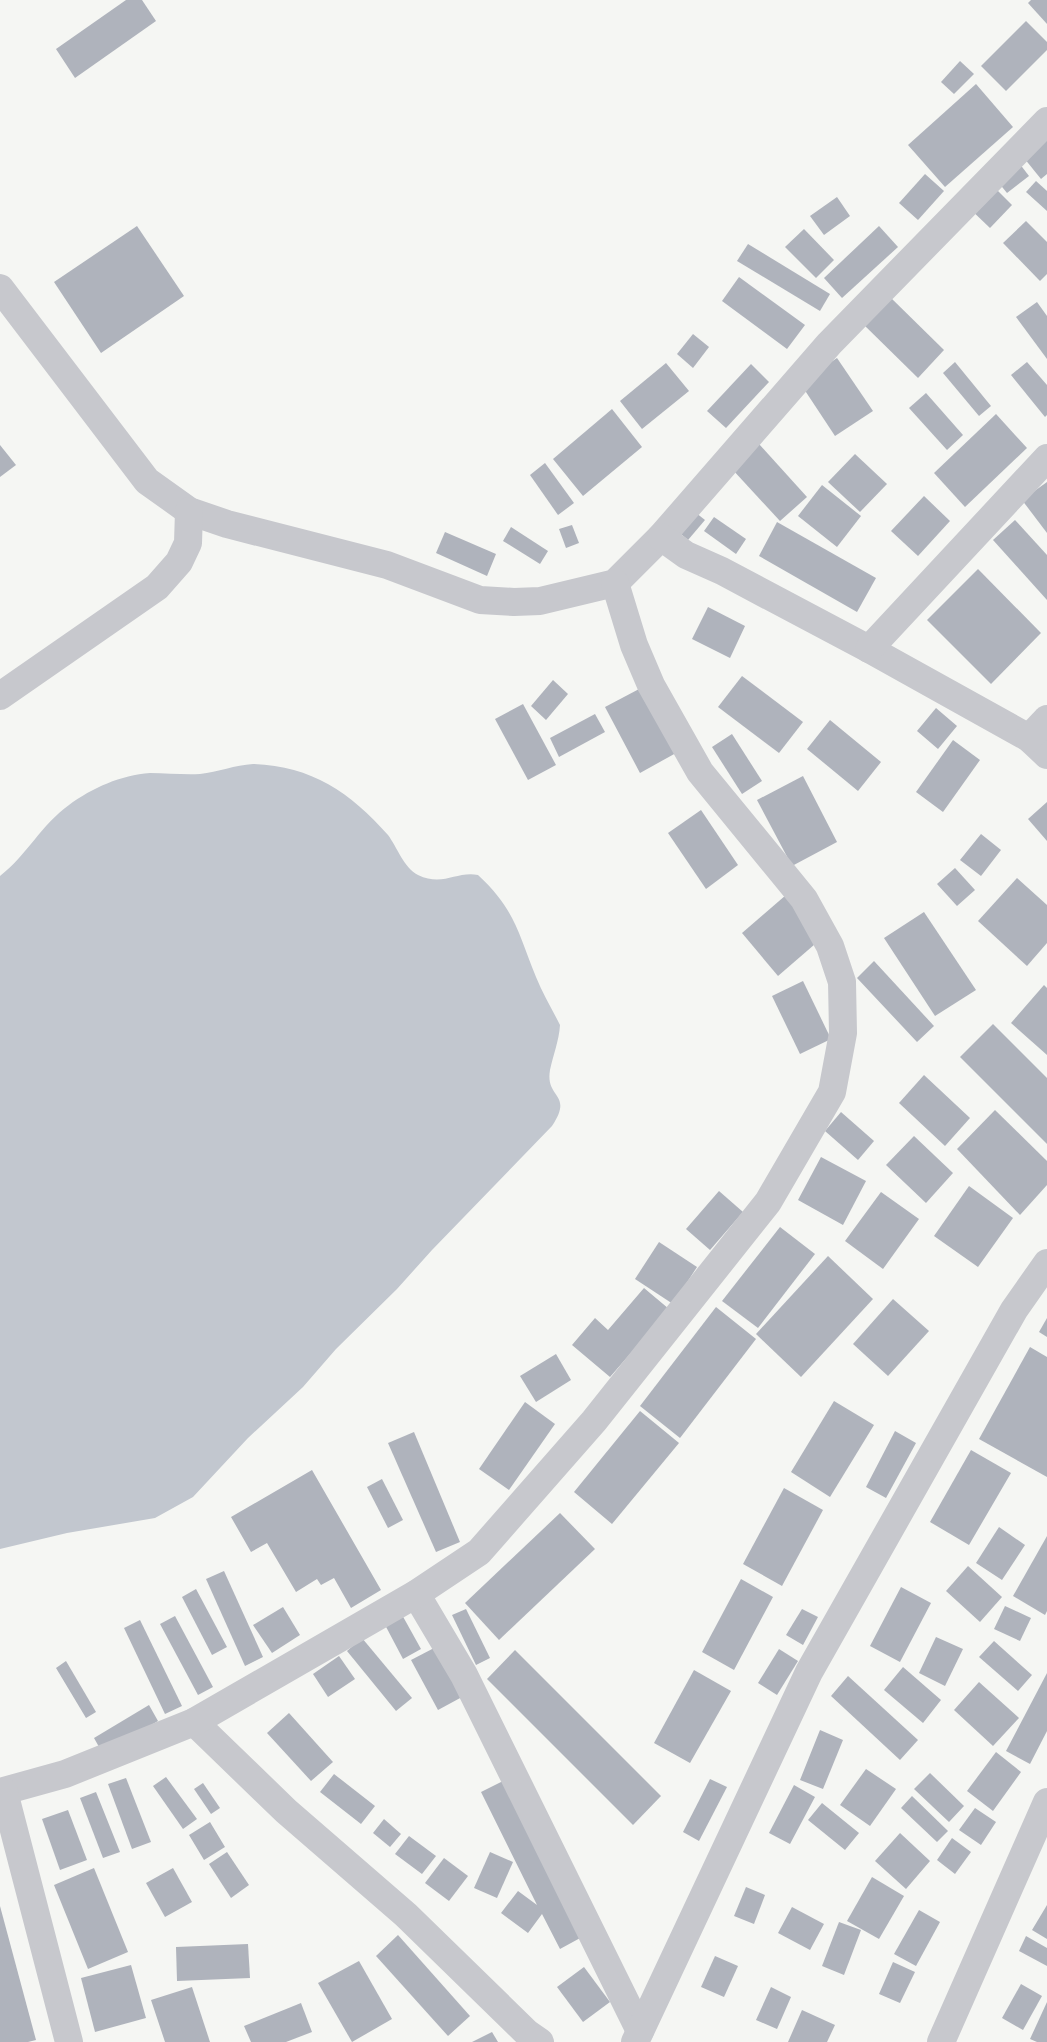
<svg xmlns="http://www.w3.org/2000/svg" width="1047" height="2042" viewBox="0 0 1047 2042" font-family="Lato,sans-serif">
  <rect width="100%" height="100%" fill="#f5f6f3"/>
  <path fill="#c2c7cf" d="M253 764C311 766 350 792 388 835 397 847 404 868 418 875 443 887 456 871 478 875 515 909 518 933 536 977 543 994 552 1009 560 1025 559 1041 553 1055 550 1070 545 1099 574 1093 552 1126L432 1250 397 1289 336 1349 303 1387 248 1438 193 1497 155 1518 67 1533 0 1549V876C26 856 42 824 69 805 92 788 121 775 150 773 167 773 184 775 200 774 218 772 235 765 253 764Z"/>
  <g fill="#afb3bc">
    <path d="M126 0H142L156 21 75 78 56 49Z"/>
    <path d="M1031 0H1047V24L1028 3Z"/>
    <path d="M1026 21 1047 42V50L1006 91 981 66Z"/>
    <path d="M960 61 974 74 954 94 941 82Z"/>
    <path d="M976 84 1013 127 945 187 908 145Z"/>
    <path d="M1047 139V174L1041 179 1024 158Z"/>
    <path d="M1016 159 1029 176 1007 193 994 177Z"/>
    <path d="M925 174 944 191 918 220 899 203Z"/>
    <path d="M988 181 1012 205 990 228 966 205Z"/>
    <path d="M1036 181 1047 191V211L1026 192Z"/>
    <path d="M837 197 850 216 824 235 810 216Z"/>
    <path d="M1026 221 1047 242V274L1040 281 1003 243Z"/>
    <path d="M137 226 184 296 101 353 54 282Z"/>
    <path d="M879 226 898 247 842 298 824 278Z"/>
    <path d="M804 229 834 260 816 278 785 247Z"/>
    <path d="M748 244 830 294 820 311 737 261Z"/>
    <path d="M739 277 805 325 787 349 722 301Z"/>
    <path d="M888 295 944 350 918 378 861 322Z"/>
    <path d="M1037 302 1047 316V359L1016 317Z"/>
    <path d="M693 334 709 347 693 368 677 354Z"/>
    <path d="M837 358 873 411 835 436 800 383Z"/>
    <path d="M955 362 991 406 979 416 943 373Z"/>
    <path d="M1027 362 1047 385V415L1045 417 1011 375Z"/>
    <path d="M666 363 689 391 642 429 620 401Z"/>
    <path d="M751 364 769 382 726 428 707 411Z"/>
    <path d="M926 393 963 435 947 450 909 408Z"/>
    <path d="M612 409 642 447 583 496 553 459Z"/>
    <path d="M996 414 1027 448 965 507 934 473Z"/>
    <path d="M759 444 807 497 780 521 732 469Z"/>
    <path d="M0 445 16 465 0 477Z"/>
    <path d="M855 454 887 484 860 512 828 482Z"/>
    <path d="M545 463 574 503 558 515 530 475Z"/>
    <path d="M1047 482V533L1022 500Z"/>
    <path d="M822 485 861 516 837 547 798 516Z"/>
    <path d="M924 496 950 521 918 556 891 531Z"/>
    <path d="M691 509 705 520 688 540 675 529Z"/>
    <path d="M714 517 746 539 736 554 704 531Z"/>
    <path d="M1015 520 1047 555V600L993 540Z"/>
    <path d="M777 522 876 578 857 612 759 556Z"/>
    <path d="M572 525 579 543 566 548 559 529Z"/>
    <path d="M511 527 548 551 540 564 503 541Z"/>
    <path d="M445 532 496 554 487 576 436 553Z"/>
    <path d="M978 569 1041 633 991 684 927 620Z"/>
    <path d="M708 607 745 626 730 658 692 639Z"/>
    <path d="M742 676 803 722 779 753 718 707Z"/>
    <path d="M553 680 568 694 546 720 531 706Z"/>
    <path d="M641 688 676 753 640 773 605 707Z"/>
    <path d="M523 704 556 765 528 780 495 719Z"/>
    <path d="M936 708 957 726 938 749 917 731Z"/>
    <path d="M595 714 605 732 559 757 550 738Z"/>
    <path d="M830 720 881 762 858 791 807 749Z"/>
    <path d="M732 734 762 781 742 794 712 747Z"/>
    <path d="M953 740 980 760 943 812 916 792Z"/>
    <path d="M803 776 837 842 792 866 757 800Z"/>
    <path d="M1047 802V841L1028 819Z"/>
    <path d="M701 810 738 865 706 889 668 833Z"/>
    <path d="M981 834 1001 850 981 876 960 860Z"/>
    <path d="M955 868 975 890 957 906 937 884Z"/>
    <path d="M1017 878 1047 905V943L1027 966 978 921Z"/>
    <path d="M786 895 822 938 778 976 742 933Z"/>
    <path d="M924 912 976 990 935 1016 884 938Z"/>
    <path d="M874 961 934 1026 917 1042 857 978Z"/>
    <path d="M803 981 831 1039 800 1054 772 996Z"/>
    <path d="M1044 985 1047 988V1055L1011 1023Z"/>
    <path d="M993 1024 1047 1078V1144L960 1057Z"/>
    <path d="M924 1075 970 1118 945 1146 899 1103Z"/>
    <path d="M995 1110 1047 1161V1185L1020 1215 957 1149Z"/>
    <path d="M841 1112 874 1141 858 1160 825 1131Z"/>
    <path d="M914 1136 953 1173 926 1203 886 1165Z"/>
    <path d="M821 1157 866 1181 843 1225 798 1200Z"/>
    <path d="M969 1186 1013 1218 978 1267 934 1236Z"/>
    <path d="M719 1191 743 1212 710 1250 686 1229Z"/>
    <path d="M881 1192 919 1219 883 1269 845 1241Z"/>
    <path d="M780 1227 815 1254 758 1328 722 1301Z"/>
    <path d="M659 1242 697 1267 673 1304 635 1279Z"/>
    <path d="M828 1256 873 1299 801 1377 756 1334Z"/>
    <path d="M644 1288 669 1309 610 1377 572 1345 595 1318 608 1330Z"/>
    <path d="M893 1299 929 1331 888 1376 853 1344Z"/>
    <path d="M716 1307 756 1339 680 1438 640 1406Z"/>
    <path d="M1047 1318V1337L1039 1332Z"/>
    <path d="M1030 1347 1047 1357V1477L979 1439Z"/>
    <path d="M556 1354 571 1380 536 1402 520 1376Z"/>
    <path d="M834 1401 874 1425 830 1497 791 1472Z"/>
    <path d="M525 1402 555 1424 509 1490 479 1469Z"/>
    <path d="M640 1411 679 1443 612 1524 574 1492Z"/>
    <path d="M895 1431 916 1443 886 1498 866 1487Z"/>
    <path d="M414 1432 460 1542 436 1552 388 1443Z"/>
    <path d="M971 1450 1011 1473 969 1545 930 1522Z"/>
    <path d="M312 1470 381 1590 351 1608 334 1578 321 1585 317 1579 296 1592 267 1543 251 1552 231 1517Z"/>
    <path d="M382 1479 403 1520 388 1528 367 1487Z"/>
    <path d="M784 1488 823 1510 782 1586 743 1564Z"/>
    <path d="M560 1513 595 1549 499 1640 465 1603Z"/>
    <path d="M999 1527 1025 1545 1002 1580 976 1563Z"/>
    <path d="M1047 1536V1611L1045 1615 1013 1596Z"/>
    <path d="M968 1566 1002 1597 980 1622 946 1591Z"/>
    <path d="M224 1571 263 1657 245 1666 206 1579Z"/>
    <path d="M741 1579 773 1597 734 1670 702 1652Z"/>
    <path d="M901 1587 931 1603 900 1662 870 1646Z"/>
    <path d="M196 1589 227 1647 212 1655 182 1597Z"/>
    <path d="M1005 1606 1031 1618 1020 1641 994 1629Z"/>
    <path d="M283 1607 300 1635 272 1653 253 1625Z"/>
    <path d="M466 1609 490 1658 476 1665 452 1615Z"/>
    <path d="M802 1609 818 1617 803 1645 786 1635Z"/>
    <path d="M401 1613 421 1649 403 1659 384 1623Z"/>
    <path d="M175 1616 213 1687 198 1695 160 1624Z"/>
    <path d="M140 1620 182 1706 165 1714 124 1628Z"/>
    <path d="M936 1637 963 1649 945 1686 919 1673Z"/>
    <path d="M362 1638 412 1698 396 1711 347 1651Z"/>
    <path d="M994 1641 1032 1675 1018 1691 979 1657Z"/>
    <path d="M436 1647 462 1697 438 1710 411 1660Z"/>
    <path d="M779 1649 798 1661 777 1695 758 1683Z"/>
    <path d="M515 1650 661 1796 633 1825 487 1679Z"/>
    <path d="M339 1656 355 1679 328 1697 313 1674Z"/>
    <path d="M66 1661 96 1712 86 1718 56 1668Z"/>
    <path d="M903 1667 941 1700 923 1723 884 1690Z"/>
    <path d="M694 1670 731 1691 690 1763 654 1743Z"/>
    <path d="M1047 1673V1731L1030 1764 1006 1751Z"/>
    <path d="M848 1676 918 1740 900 1760 831 1696Z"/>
    <path d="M979 1682 1019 1718 993 1746 954 1710Z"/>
    <path d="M149 1705 158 1721 103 1754 94 1738Z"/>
    <path d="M289 1713 333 1762 311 1781 267 1733Z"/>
    <path d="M820 1730 843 1740 823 1789 800 1780Z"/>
    <path d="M996 1752 1021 1772 993 1811 967 1791Z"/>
    <path d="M866 1769 896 1789 870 1826 840 1805Z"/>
    <path d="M930 1773 964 1806 949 1822 914 1789Z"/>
    <path d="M334 1774 375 1806 361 1824 320 1792Z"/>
    <path d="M166 1777 197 1819 183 1829 153 1786Z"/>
    <path d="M126 1778 151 1842 132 1849 108 1784Z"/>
    <path d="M710 1779 727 1787 699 1841 683 1832Z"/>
    <path d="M503 1781 582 1937 560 1949 542 1914 528 1933 501 1913 518 1891 537 1905 481 1792Z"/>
    <path d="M203 1783 220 1808 211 1814 194 1789Z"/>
    <path d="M794 1785 815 1797 790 1844 769 1833Z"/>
    <path d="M96 1792 120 1852 103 1858 80 1798Z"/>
    <path d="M912 1796 948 1831 937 1842 901 1808Z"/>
    <path d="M822 1803 859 1833 845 1850 808 1820Z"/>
    <path d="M975 1808 996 1822 981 1845 959 1830Z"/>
    <path d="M68 1810 87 1860 60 1870 42 1819Z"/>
    <path d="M384 1819 401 1834 390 1847 373 1833Z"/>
    <path d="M210 1822 225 1847 204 1860 189 1835Z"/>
    <path d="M900 1833 930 1861 906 1889 875 1861Z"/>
    <path d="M409 1836 436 1856 422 1874 395 1854Z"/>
    <path d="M952 1838 971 1852 955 1874 937 1860Z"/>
    <path d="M227 1852 249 1885 231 1898 209 1864Z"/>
    <path d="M490 1852 513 1862 497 1898 474 1888Z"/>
    <path d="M444 1858 468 1876 449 1901 425 1883Z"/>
    <path d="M94 1868 128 1952 88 1969 54 1885Z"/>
    <path d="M173 1868 192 1902 165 1917 146 1883Z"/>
    <path d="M872 1877 904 1896 879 1939 847 1921Z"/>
    <path d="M746 1887 765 1895 754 1924 734 1916Z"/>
    <path d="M1047 1905V1939L1032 1930Z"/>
    <path d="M0 1906 36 2040 28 2042H0Z"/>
    <path d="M792 1907 824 1924 810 1950 778 1933Z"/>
    <path d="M919 1910 940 1922 916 1966 894 1954Z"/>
    <path d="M839 1922 861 1930 844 1975 822 1966Z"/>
    <path d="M398 1935 470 2016 448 2036 376 1956Z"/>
    <path d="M1026 1936 1047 1948V1966L1019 1951Z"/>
    <path d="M248 1944 250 1978 177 1981 176 1947Z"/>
    <path d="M715 1956 738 1966 724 1997 701 1987Z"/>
    <path d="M359 1961 392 2019 352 2042 318 1983Z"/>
    <path d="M893 1962 915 1972 900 2003 879 1994Z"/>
    <path d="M131 1965 146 2018 95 2032 81 1978Z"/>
    <path d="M584 1967 610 2002 583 2022 557 1987Z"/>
    <path d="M1021 1984 1042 1996 1023 2030 1002 2018Z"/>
    <path d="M192 1987 210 2042H165L151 2000Z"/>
    <path d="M771 1987 791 1997 777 2029 756 2020Z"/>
    <path d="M1047 2002V2042H1037L1030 2039Z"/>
    <path d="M301 2003 312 2032 286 2042H251L244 2026Z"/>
    <path d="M802 2010 835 2025 827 2042H788Z"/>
    <path d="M492 2032 498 2042H472Z"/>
  </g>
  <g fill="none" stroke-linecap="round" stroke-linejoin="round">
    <g stroke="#c7c8cd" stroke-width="28">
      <path d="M0 288 147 481 189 511 227 524 387 565 480 600 514 602 540 601 615 583 661 537 829 344 1047 121"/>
      <path d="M661 537 686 555 722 571 869 649 1029 738 1047 755"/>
      <path d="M869 649 1047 458"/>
      <path d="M0 696 157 587 179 562 188 543 189 511"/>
      <path d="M1029 738 1047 719"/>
      <path d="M416 1594 464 1675 640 2031"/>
      <path d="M194 1722 286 1811 406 1915 527 2033 540 2042"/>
      <path d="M0 1792 65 1774 194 1722 416 1594 479 1552 594 1421 768 1202 832 1092 843 1033 842 982 830 946 804 899 700 772 651 685 634 645 615 583"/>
      <path d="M4 1792 69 2042"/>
      <path d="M635 2042 809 1672 1014 1310 1047 1263"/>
      <path d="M941 2042 1047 1802"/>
    </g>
  </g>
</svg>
